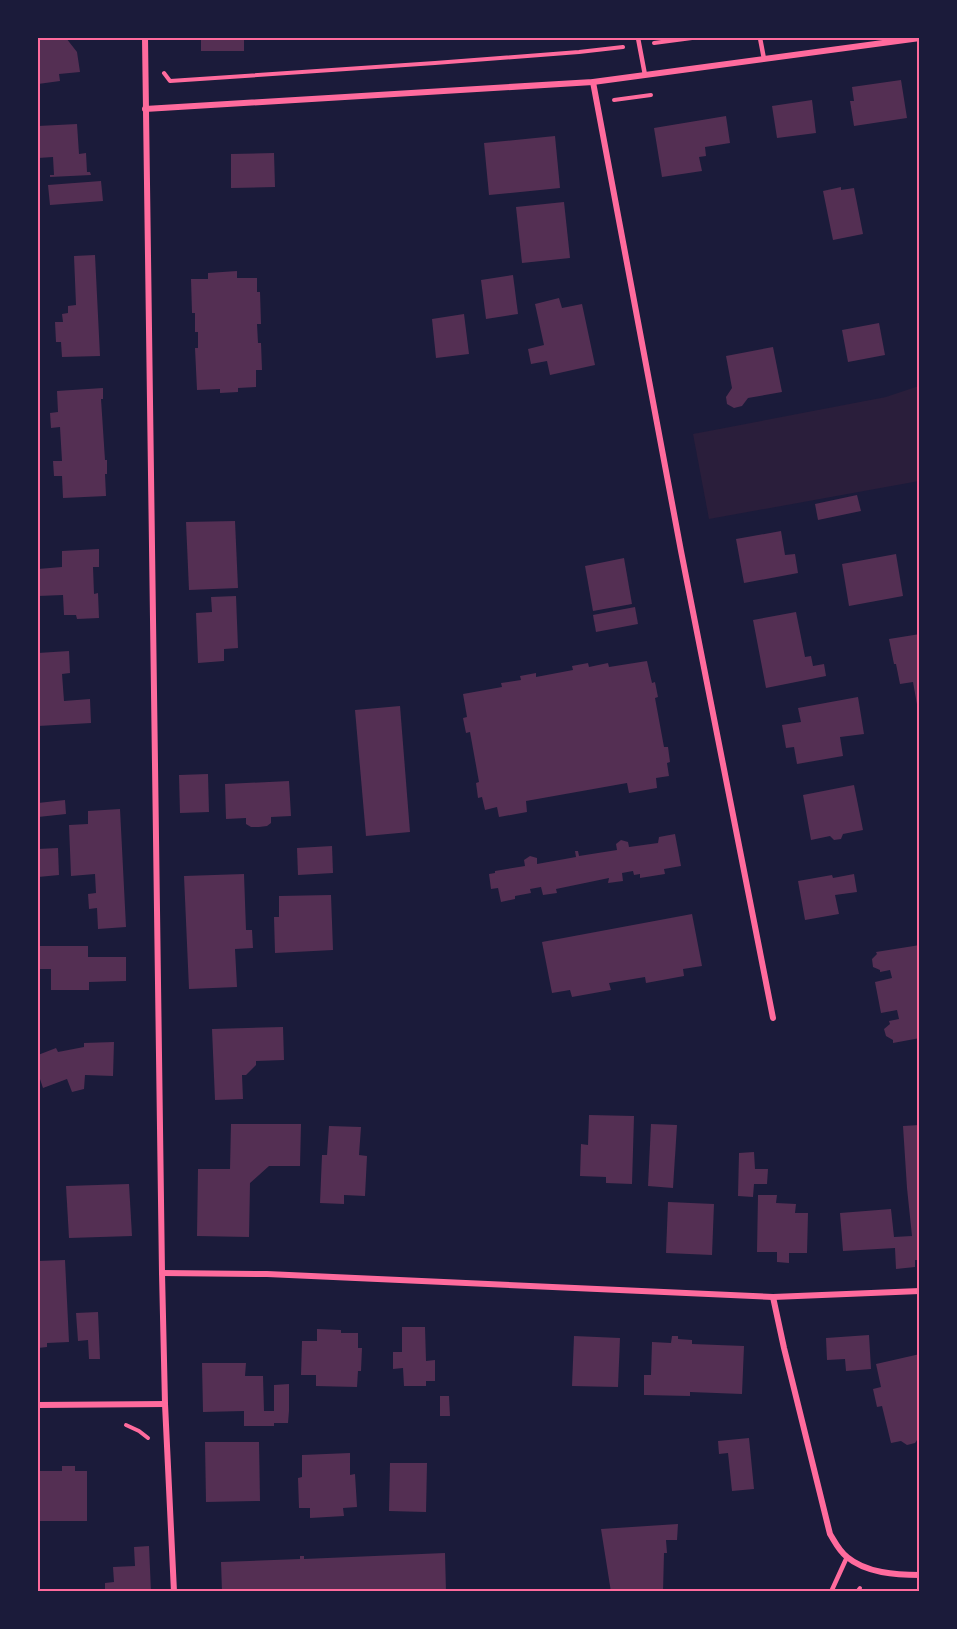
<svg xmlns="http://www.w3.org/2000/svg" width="957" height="1629" viewBox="0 0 957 1629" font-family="Poppins,sans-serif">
  <rect width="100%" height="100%" fill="#1b1b3a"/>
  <path fill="#2a1e3b" d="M919 386V481L709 519 693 434 886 397Z"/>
  <g fill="#542f53">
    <path d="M38 38H66L77 52 80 72 59 74 60 81 38 84Z"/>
    <rect x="201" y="38" width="43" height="13"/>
    <path d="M901 80 907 118 854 126 850 101H854L852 87Z"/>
    <path d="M812 100 816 133 777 138 772 106Z"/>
    <path d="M726 116 730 143 705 147 706 156 699 157 702 171 662 177 654 128Z"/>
    <path d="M77 124 79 154 86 153 87 172H90L91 175 50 177V175H54L53 157 38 158V126Z"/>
    <path d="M555 136 560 188 489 195 484 143Z"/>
    <path d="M274 153 275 187 231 188V154Z"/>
    <path d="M101 181 103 201 50 205 48 185Z"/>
    <path d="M841 187V190L854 188 863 234 833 240 823 191Z"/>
    <path d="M564 202 570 258 522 263 516 207Z"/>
    <path d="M95 255 100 356 62 357 61 342H56L55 322H63L62 314 68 313V306L76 305 74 256Z"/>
    <path d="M237 271V278H257V292H260L261 324H257L258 343H261L262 370H256V387L238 388V392L220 393V389L197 390 195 348H198V332H195V313H192L191 279H208V273Z"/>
    <path d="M513 275 518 314 486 319 481 280Z"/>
    <path d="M559 298 562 308 582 304 595 365 550 375 547 361 531 364 528 349 544 345 535 304Z"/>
    <path d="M464 314 469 354 436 358 432 319Z"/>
    <path d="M879 323 885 355 848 362 842 330Z"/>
    <path d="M773 347 782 392 748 398 742 406 734 408 727 404 726 397 732 388 726 356Z"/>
    <path d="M103 388V399H101L105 460H107V474H105L106 496 63 498 62 476H54L53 461H62L60 427 51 428 50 413 58 412 57 391Z"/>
    <path d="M857 495 861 511 818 520 815 504Z"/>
    <path d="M235 521 238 588 189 590 186 522Z"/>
    <path d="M781 531 785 555 795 554 798 573 744 583 736 539Z"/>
    <path d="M99 549V567H93L94 594 98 593 99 618 77 619 76 615H64L63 595 38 596V569L62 567V551Z"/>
    <path d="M896 554 903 596 849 606 842 564Z"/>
    <path d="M624 558 632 604 593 611 585 566Z"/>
    <path d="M236 596 238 648 224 649V661L198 663 196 613 212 612 211 597Z"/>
    <path d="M635 607 638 624 596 632 593 615Z"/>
    <path d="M796 612 805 657 811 656 813 666 824 664 826 676 766 688 753 620Z"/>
    <path d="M920 634V710H918L913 682 900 684 896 664H894L889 639Z"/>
    <path d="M69 651 70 673 62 674 64 701 90 699 91 723 38 726V653Z"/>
    <path d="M647 661 652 683 655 682 658 697 655 698 664 747H668L670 762 667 763 669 776 656 778 657 788 629 793 627 783 526 801 527 812 499 817 497 807 485 810 482 797 478 798 476 783 479 782 470 732 466 733 463 718 467 717 463 694 502 687 501 683 521 680 520 676 536 673V677L573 670 572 666 588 663 589 667 608 663 609 667Z"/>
    <path d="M858 697 864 734 840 737 843 756 797 764 794 747 786 748 782 725 801 722 798 708Z"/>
    <path d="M400 706 410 832 366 836 355 710Z"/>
    <path d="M208 774 209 812 180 813 179 775Z"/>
    <path d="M289 781 291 816 271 817V823L267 826 259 827H251L246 824V818L226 819 225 784Z"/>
    <path d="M854 785 863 830 843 834 841 839 834 840 830 836 811 840 803 795Z"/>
    <path d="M65 800 66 814 38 817V803Z"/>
    <path d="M120 809 126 927 98 929 97 908 89 909 88 894 96 893 95 874 71 876 69 825 88 824V811Z"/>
    <path d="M675 834 681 866 664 869 665 874 640 878V874L634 875 633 871 622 873 623 881 608 883 609 878 556 889 557 893 543 895 541 887 530 889 531 893 515 896V899L501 902 498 888 491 889 489 874 495 873V871L525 866 524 860 530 856 537 858V864L576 857 575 851H578L579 856 617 850 616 844 621 840 628 842 629 847 658 843 659 837Z"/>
    <path d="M332 846 333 873 298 875 297 848Z"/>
    <path d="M58 848 59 875 38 877V849Z"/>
    <path d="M244 874 246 930H252L253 948 235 949 237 987 189 989 184 876Z"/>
    <path d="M854 874 857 892 835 895 839 914 805 920 798 881 832 875 833 878Z"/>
    <path d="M331 895 333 950 275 953 274 917H279V896Z"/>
    <path d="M692 914 702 966 683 969 684 976 646 983 645 977 609 983 611 990 572 997 570 990 552 993 542 942Z"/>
    <path d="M920 945V1038L893 1043V1040L886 1036 884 1029 890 1024 889 1021 899 1019 897 1010 881 1013 875 982 892 978 890 970 880 972V970L873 967 872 959 877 954 876 952Z"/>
    <path d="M38 946H88V957H126V981L89 982V990H51V969H38Z"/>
    <path d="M283 1027 284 1060 256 1061V1065L246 1075H242L243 1099 215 1100 212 1029Z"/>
    <path d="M114 1042 113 1076 85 1075 84 1089 72 1092 67 1079 43 1088 38 1073V1055L56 1048 58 1052 84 1047V1043Z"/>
    <path d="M589 1115 634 1116 632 1184 606 1183V1177L580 1176 581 1144 588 1145Z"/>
    <path d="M231 1124H301L300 1166H269L250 1183 249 1237 197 1236 198 1169H230Z"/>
    <path d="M651 1124 677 1125 673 1188 648 1186Z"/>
    <path d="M920 1125V1260H915V1267L896 1269 895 1248 843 1251 840 1213 891 1209 894 1237 912 1236 907 1188 903 1126Z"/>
    <path d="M329 1126 361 1127 359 1155 367 1156 365 1196 344 1195V1204L320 1203 322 1155H327Z"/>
    <path d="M754 1152 755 1169H768L767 1184H754L753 1197 738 1196 739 1153Z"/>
    <path d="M129 1184 132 1236 69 1238 66 1186Z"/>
    <path d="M758 1195H777L776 1203 796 1204 795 1213H808L807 1253H789V1263L777 1262V1252H757Z"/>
    <path d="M668 1202 714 1204 712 1255 666 1253Z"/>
    <path d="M65 1260 69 1342 47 1343V1347L38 1348V1261Z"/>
    <path d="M98 1312 100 1359H89L88 1340 78 1341 76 1313Z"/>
    <path d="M402 1327H425L426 1361 435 1360V1381H426V1386H404L403 1368 393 1369V1352H402Z"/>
    <path d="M317 1329 341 1330V1333H358V1348H362L361 1371H358L357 1387 316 1386V1375H301L302 1341H317Z"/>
    <path d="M869 1335 871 1369 846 1371 845 1359 827 1360 826 1338Z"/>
    <path d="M574 1336 620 1338 618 1387 572 1386Z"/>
    <path d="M672 1336H678V1339L692 1340V1344L744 1346 742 1394 690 1392V1396L644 1395V1375H651L652 1342 671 1343Z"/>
    <path d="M920 1354V1430H917L919 1437 915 1443 907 1445 901 1441 891 1443 882 1406 877 1407 873 1389 881 1387 876 1364Z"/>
    <path d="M202 1363H246L245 1376H263L264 1411H274V1385L289 1384V1411L288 1423H274V1426H244V1411L203 1412Z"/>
    <path d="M440 1396H449L450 1416H440Z"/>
    <path d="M749 1438 754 1489 732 1491 728 1453 719 1454 718 1441Z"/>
    <path d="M205 1442H259L260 1501 206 1502Z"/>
    <path d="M350 1453V1475L355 1474 357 1507 343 1508 344 1516 310 1518V1508H299L298 1478 302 1477V1455Z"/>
    <path d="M390 1463H427L426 1512 389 1511Z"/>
    <path d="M62 1466H75V1471H87V1521H38V1471H62Z"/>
    <path d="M678 1524 677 1540H666L667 1553H664L663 1592H611L601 1529Z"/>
    <path d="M149 1546 151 1592H105V1583L114 1582 113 1567 135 1566 134 1547Z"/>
    <path d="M445 1553 446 1592H222L221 1562 300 1559V1556H304V1559Z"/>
  </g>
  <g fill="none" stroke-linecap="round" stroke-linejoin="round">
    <g stroke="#ff6b9d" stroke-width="4">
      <path d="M654 43 692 38"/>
      <path d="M164 73 170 81 435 63 579 52 623 47"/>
      <path d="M614 100 651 95"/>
      <path d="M126 1425 139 1431 148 1438"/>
      <path d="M857 1592 860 1588"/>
    </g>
    <g stroke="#ff6b9d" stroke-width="4.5">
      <path d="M638 38 645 75"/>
      <path d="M760 38 764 59"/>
      <path d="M831 1592 847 1557"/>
    </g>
    <g stroke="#ff6b9d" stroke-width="6">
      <path d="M145 38 162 1273 165 1404 174 1592"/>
      <path d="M593 82 681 551 773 1018"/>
      <path d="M145 109 593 82 920 38"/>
      <path d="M162 1273 267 1274 773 1297 920 1291"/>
      <path d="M773 1297 784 1348 830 1534C835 1542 839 1551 847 1557 866 1573 896 1575 920 1575"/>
      <path d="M38 1405 165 1404"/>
    </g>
  </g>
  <rect width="957" height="1629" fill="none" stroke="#1b1b3a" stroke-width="78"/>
  <rect x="39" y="39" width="879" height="1551" fill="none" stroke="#ff6b9d" stroke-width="2"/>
</svg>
